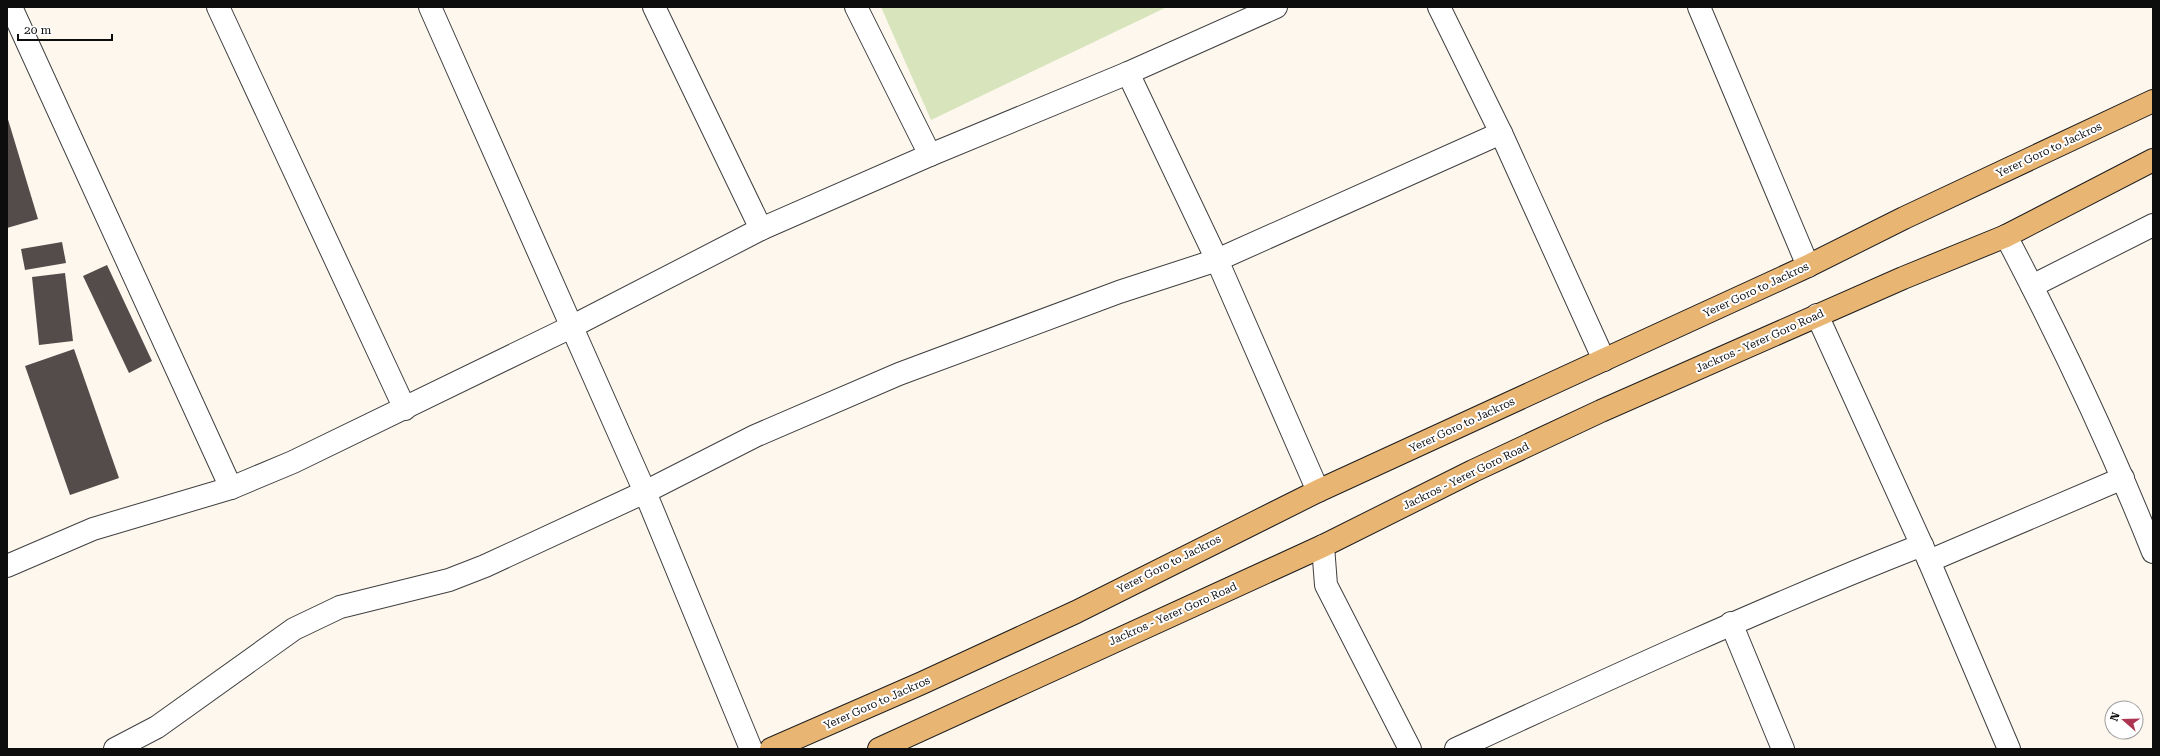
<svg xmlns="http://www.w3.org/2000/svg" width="2160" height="756" viewBox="0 0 2160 756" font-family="'Roboto Serif',serif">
  <rect width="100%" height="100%" fill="#fdf7ee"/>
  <path fill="#d8e4bc" d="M881 7H1167L931 120Z"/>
  <g fill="#544c4a">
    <path d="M7 116 38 219 7 228Z"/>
    <path d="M62 242 66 263 25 270 21 249Z"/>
    <path d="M107 265 152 361 129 373 83 276Z"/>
    <path d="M65 273 73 341 39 345 32 277Z"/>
    <path d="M74 349 119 478 70 495 25 366Z"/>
  </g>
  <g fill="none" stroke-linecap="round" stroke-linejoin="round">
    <g stroke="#404040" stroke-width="24">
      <g id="minor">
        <path d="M11 7 231 488"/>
        <path d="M218 7 405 409"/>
        <path d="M430 7 645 492 751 749"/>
        <path d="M654 7 761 229"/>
        <path d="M856 7 930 155"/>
        <path d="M1439 7 1501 133 1604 360"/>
        <path d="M1699 7 1808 266"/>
        <path d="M1128 73 1217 260 1318 491"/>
        <path d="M2006 236C2060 339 2110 444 2153 552"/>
        <path d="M2032 286 2153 225"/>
        <path d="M1817 315 1929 561 2009 749"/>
        <path d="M1323 546 1326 585 1410 749"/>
        <path d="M1929 561 2123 478"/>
        <path d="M7 566 93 529 231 488 293 462 571 327 761 229 930 155 1128 73 1276 7"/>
        <path d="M1731 623 1783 749"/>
        <path d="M115 749 157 727 294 629 340 607 449 580 485 566 645 492 755 436 899 374 1119 292 1217 260 1501 133"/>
        <path d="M1456 749C1610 678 1764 607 1922 545"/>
      </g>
    </g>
    <g stroke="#1e1e1e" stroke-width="24">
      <g id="primary">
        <path d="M771 749 922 683 1076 612 1318 491 1808 266 1904 218 2153 101"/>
        <path d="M879 749 1323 546 1473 471 1601 411 1903 278 2006 236 2153 160"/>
      </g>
    </g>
    <use href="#minor" stroke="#fff" stroke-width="22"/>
    <use href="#primary" stroke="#e9b573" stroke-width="22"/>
  </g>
  <g text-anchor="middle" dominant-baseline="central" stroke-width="4" stroke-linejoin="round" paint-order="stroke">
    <g font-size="11" fill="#0d0d0d" stroke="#fff">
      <text transform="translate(2049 150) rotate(-25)">Yerer Goro to Jackros</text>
      <text transform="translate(1756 290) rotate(-25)">Yerer Goro to Jackros</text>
      <text transform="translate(1760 341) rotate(-24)">Jackros - Yerer Goro Road</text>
      <text transform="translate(1462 425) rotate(-25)">Yerer Goro to Jackros</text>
      <text transform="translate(1466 476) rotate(-26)">Jackros - Yerer Goro Road</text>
      <text transform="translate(1169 564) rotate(-27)">Yerer Goro to Jackros</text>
      <text transform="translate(1173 614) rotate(-24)">Jackros - Yerer Goro Road</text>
      <text transform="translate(877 703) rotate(-24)">Yerer Goro to Jackros</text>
    </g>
  </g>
  <rect width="2160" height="756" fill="none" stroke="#0d0d0d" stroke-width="16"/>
  <g transform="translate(2124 720) rotate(290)"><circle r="19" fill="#ffffff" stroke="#9e9e9e"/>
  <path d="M0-3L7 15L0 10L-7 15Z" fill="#ad3552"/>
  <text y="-6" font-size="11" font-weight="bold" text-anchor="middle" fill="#0d0d0d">N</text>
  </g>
  <path d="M18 34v6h94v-6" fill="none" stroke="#0d0d0d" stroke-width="2"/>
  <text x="24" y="34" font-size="12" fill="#0d0d0d" stroke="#ffffff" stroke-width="3" paint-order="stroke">20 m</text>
</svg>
